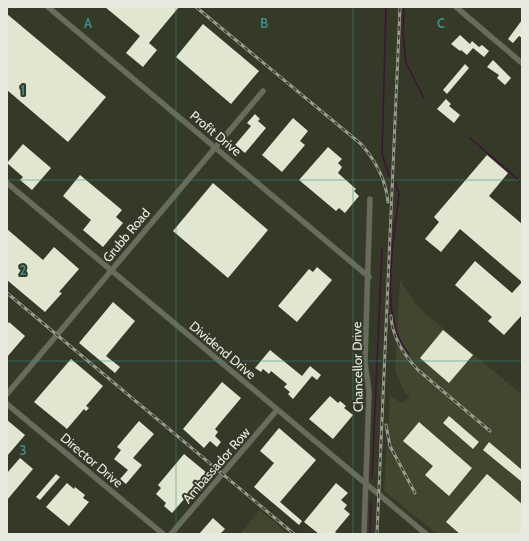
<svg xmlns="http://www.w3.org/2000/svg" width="529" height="541" viewBox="0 0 529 541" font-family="Cabin,sans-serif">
  <rect width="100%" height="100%" fill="#353928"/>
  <g fill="#41462f">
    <path d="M400 280 418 307 522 395V534H437L384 491 390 396 402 403 410 397 405 393 395 371Z"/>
    <path d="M260 510 288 534H240Z"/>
  </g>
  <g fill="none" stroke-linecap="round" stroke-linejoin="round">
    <g stroke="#3f123b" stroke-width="1.5">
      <path d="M386 7 382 154 389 176"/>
      <path d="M404 7 403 35 406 63 424 98"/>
      <path d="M470 138 522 183"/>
      <path d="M395 182 399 193C395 237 377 317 409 354"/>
      <path d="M372 478 382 249"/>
      <path d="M370 534 371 503"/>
    </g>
  </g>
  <g fill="#e1e6d1">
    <path d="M105 7H179L149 43 157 50 143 67 126 53 140 36Z"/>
    <path d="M7 14 106 97 68 142 7 90Z"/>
    <path d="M522 20V38L519 36 513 43 508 39Z"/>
    <path d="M203 24 259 71 231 104 176 57Z"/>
    <path d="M460 35 470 44 472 41 479 47 482 45 489 51 484 57 473 48 467 55 461 50 460 51 451 44Z"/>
    <path d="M493 60 511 78 505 85 497 78 499 75 487 67Z"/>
    <path d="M465 64 469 68 447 94 443 90Z"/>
    <path d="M446 99 451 104 449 106 460 115 454 123 437 109Z"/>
    <path d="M255 114 260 119 258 121 266 128 245 153 235 145 251 126 247 123Z"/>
    <path d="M293 118 308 131 300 141 305 145 282 172 262 155Z"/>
    <path d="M23 144 51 168 32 190 20 180 23 177 7 163Z"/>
    <path d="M328 147 342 159 338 163 342 167 338 173 356 189 354 191 359 196 345 213 339 208 336 211 299 180Z"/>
    <path d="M487 155 508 173 489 196 522 224V282L460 229 441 252 425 239 439 222 434 217Z"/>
    <path d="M80 175 122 210 116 217 123 223 103 247 83 230 91 220 63 196Z"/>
    <path d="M213 183 268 230 228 278 173 231Z"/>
    <path d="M7 229 43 260 54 247 79 269 59 292 62 293 45 312 7 280Z"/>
    <path d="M475 261 512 293 522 282V315L504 335 488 321 492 317 455 285Z"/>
    <path d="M317 267 332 280 297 322 278 306 309 269 313 272Z"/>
    <path d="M113 302 135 321 106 356 120 367 115 373 79 343Z"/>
    <path d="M9 322 25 336 7 357V325Z"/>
    <path d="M443 330 473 355 449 383 420 358Z"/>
    <path d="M270 350 302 376 310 366 321 375 317 380 312 376 293 399 288 394 290 392 284 387 287 384 271 371 269 374 263 369 261 372 255 368Z"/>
    <path d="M71 359 103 386 86 406 89 408 86 411 84 409 67 429 34 402Z"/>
    <path d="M222 382 241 398 215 429 218 432 215 436 221 442 217 447 210 441 204 448 183 429Z"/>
    <path d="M330 396 338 403 340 401 346 406 344 408 353 415 333 439 309 419Z"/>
    <path d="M449 416 479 442 473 449 443 423Z"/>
    <path d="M7 420 25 435 7 456Z"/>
    <path d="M139 421 154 434 133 458 142 465 126 484 120 479 128 470 114 459 121 450 117 447Z"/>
    <path d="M419 422 472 468 449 496 425 475 433 466 403 441Z"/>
    <path d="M279 428 316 460 280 502 302 521 299 525 254 487 274 463 260 451Z"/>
    <path d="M489 442 522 470V482L483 450Z"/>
    <path d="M184 454 207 473 172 513 164 506 166 503 156 494 161 488 158 485Z"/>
    <path d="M20 458 33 469 7 500V473Z"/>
    <path d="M56 474 60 477 40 500 36 497Z"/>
    <path d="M487 474 522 504V534H460L446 522Z"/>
    <path d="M67 483 74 489 75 487 85 495 83 498 89 502 69 526 46 507Z"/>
    <path d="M336 483 348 493 341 500 347 505 344 509 350 514 335 532 338 534H319L304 522Z"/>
    <path d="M213 518 225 529 220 534H199Z"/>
  </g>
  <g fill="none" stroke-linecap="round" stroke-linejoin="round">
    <g stroke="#525546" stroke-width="6">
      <g id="street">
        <path d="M48 7 369 277"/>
        <path d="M456 7 522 63"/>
        <path d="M7 183 426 534"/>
        <path d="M7 394 263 91"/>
        <path d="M7 404 163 534"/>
        <path d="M171 534 277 410"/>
        <path d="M364 534 369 392 365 362 370 199"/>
      </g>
    </g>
    <use href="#street" stroke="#686c5a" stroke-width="5"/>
    <g stroke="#9a9c8f" stroke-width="3">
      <g id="rail">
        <path d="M196 7 361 144C375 160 386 180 388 202"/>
        <path d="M7 293 294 534"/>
        <path d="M391 316C392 337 404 355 418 370L490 431"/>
        <path d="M386 425 390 446 415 493"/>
        <path d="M377 534 400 7"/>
      </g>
    </g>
    <use href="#rail" stroke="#353928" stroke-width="1.5" stroke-dasharray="4.5" stroke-linecap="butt"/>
  </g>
  <path fill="none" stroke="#3a8d85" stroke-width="1" stroke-opacity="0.55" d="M176 7V534M353 7V534M7 180H522M7 361H522"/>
  <g text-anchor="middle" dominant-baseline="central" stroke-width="4" stroke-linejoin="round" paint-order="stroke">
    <g font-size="13" fill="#e8eae0" stroke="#353928">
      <text transform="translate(216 133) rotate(40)">Profit Drive</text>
      <text transform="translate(126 235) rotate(-50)">Grubb Road</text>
      <text transform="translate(223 350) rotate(40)">Dividend Drive</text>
      <text transform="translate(357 367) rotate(-91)">Chancellor Drive</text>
      <text transform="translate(92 460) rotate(40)">Director Drive</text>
      <text transform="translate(216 465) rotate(-49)">Ambassador Row</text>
    </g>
  </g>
  <g font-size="13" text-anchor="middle" font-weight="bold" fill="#3a8d85" stroke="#353928" stroke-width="4" stroke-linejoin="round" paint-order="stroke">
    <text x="88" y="28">A</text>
    <text x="264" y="28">B</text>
    <text x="441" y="28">C</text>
    <text x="23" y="95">1</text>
    <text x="23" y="275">2</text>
    <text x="23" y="455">3</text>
  </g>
  <rect width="529" height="541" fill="none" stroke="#e8eae0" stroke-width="16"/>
</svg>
